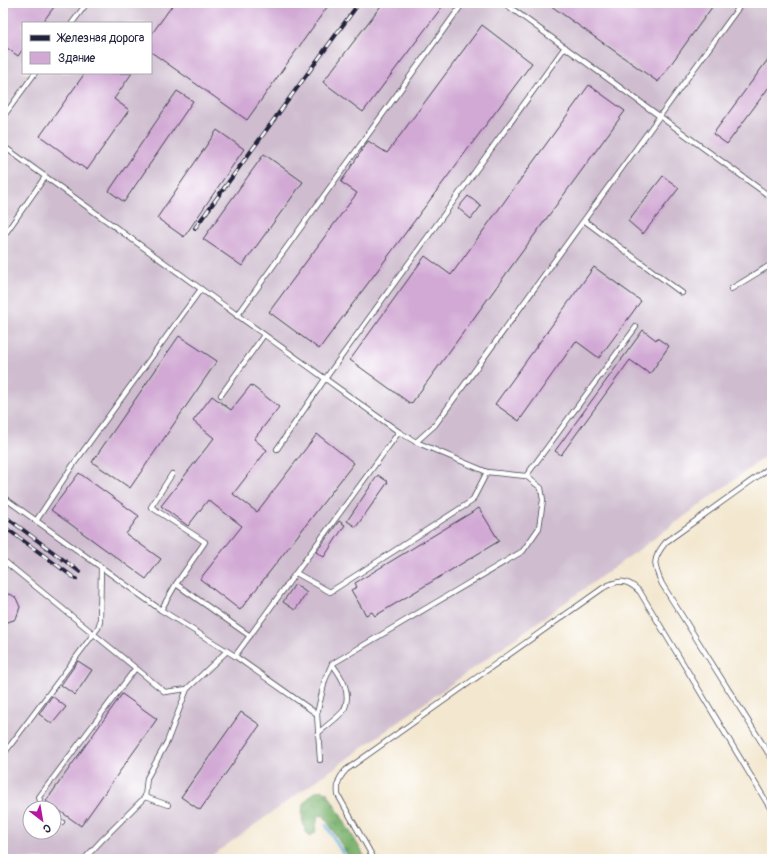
<svg xmlns="http://www.w3.org/2000/svg" width="775" height="862" viewBox="0 0 775 862" font-family="Pangolin,sans-serif">
  <defs>
    <pattern id="forest-crowns" width="20" height="18" patternUnits="userSpaceOnUse"><rect width="20" height="18" fill="#7cb26e"/><path d="M2 6a3 3 0 1 1 6 0M12 15a3 3 0 1 1 6 0" fill="none" stroke="#65905c"/></pattern>
  </defs>
  <rect width="100%" height="100%" fill="#fff"/>
  <filter id="ink" filterUnits="userSpaceOnUse"><feTurbulence type="fractalNoise" baseFrequency=".025" numOctaves="2"/><feDisplacementMap in="SourceGraphic" scale="8" xChannelSelector="R" yChannelSelector="G"/><feConvolveMatrix kernelMatrix="1 2 1 2 8 2 1 2 1" color-interpolation-filters="sRGB"/></filter>
  <filter id="wash" filterUnits="userSpaceOnUse"><feTurbulence type="fractalNoise" baseFrequency=".012" numOctaves="4" result="noise"/><feDisplacementMap in="SourceGraphic" scale="16" xChannelSelector="R" yChannelSelector="G"/><feGaussianBlur stdDeviation="0.9" result="paint"/><feColorMatrix in="noise" values="0 0 0 0 0 0 0 0 0 0 0 0 0 0 0 0 0 1.4 0 .05"/><feComposite in="paint" operator="in"/></filter>
  <g filter="url(#wash)">
    <rect width="100%" height="100%" fill="#f3e7cf"/>
    <path fill="#cfbdcf" fill-rule="evenodd" d="M3 3H772V452L644 546 207 859H3ZM23 23H151V73H23ZM30 808H54V832H30Z"/>
    <path fill="url(#forest-crowns)" stroke="#4f6a54" d="M322 790 327 792 366 859H350L324 816 318 815 315 833 310 836 306 832C304 826 302 820 302 813 302 803 312 791 322 790Z"/>
    <g fill="none" stroke-linecap="round" stroke-linejoin="round">
      <path stroke="#6dbce7" stroke-width="2.5" d="M326 825 346 859"/>
    </g>
    <g id="blocks">
      <g fill="#d1a9d4">
        <path d="M3 3H57L42 23H23V49L18 56 3 45Z"/>
        <path d="M174 3H330L247 120 151 52V35Z"/>
        <path d="M383 3H445L363 112 323 82Z"/>
        <path d="M547 3H715L658 82Z"/>
        <path d="M482 25 532 63 319 349 269 312 357 193 341 182 368 141 387 153Z"/>
        <path d="M772 54V83L727 144 713 134Z"/>
        <path d="M85 73H132L114 99 129 110 87 170 40 136Z"/>
        <path d="M589 85 625 111 411 404 350 360 425 256 451 275Z"/>
        <path d="M177 91 193 101 124 202 109 191Z"/>
        <path d="M217 130 244 149 184 237 157 218Z"/>
        <path d="M264 154 303 182 242 266 203 239Z"/>
        <path d="M663 176 679 188 643 234 628 221Z"/>
        <path d="M468 196 481 206 471 219 458 208Z"/>
        <path d="M594 267 641 301 599 358 576 341 519 421 495 404Z"/>
        <path d="M643 330 656 340 657 338 669 346 650 374 630 360 561 455 555 451Z"/>
        <path d="M179 336 217 361 130 488 92 462Z"/>
        <path d="M251 385 279 407 254 439 267 450 233 494 257 512 317 434 354 463 240 610 200 579 242 526 208 500 188 526 161 506 214 438 193 421 212 396 231 410Z"/>
        <path d="M79 473 139 516 126 534 161 559 146 579 51 510Z"/>
        <path d="M378 475 388 482 356 527 347 521Z"/>
        <path d="M479 508 499 541 375 616 372 612 366 615 351 590 357 587 355 583Z"/>
        <path d="M339 521 345 525 324 557 316 552Z"/>
        <path d="M295 584 307 593 295 610 283 602Z"/>
        <path d="M3 593 12 595 16 598 20 607 17 616 14 620 3 623Z"/>
        <path d="M78 661 92 670 75 695 61 685Z"/>
        <path d="M122 694 157 719 81 826 46 801Z"/>
        <path d="M52 696 66 707 52 724 39 714Z"/>
        <path d="M241 712 260 725 200 810 181 797Z"/>
      </g>
    </g>
  </g>
  <g filter="url(#ink)">
    <use href="#blocks" fill-opacity="0" stroke="#414051" stroke-width="1"/>
    <g fill="none" stroke-linecap="round" stroke-linejoin="round">
      <g stroke="#414051" stroke-width="6">
        <g id="service">
          <path d="M504 3 772 198"/>
          <path d="M72 23 87 3"/>
          <path d="M3 117 35 73"/>
          <path d="M3 146 399 432 416 442 487 472 526 476 541 488 543 500 539 528 523 551 332 664 325 680 317 714"/>
          <path d="M585 221 682 293"/>
          <path d="M3 237 45 177"/>
          <path d="M731 289 772 264"/>
          <path d="M237 316 463 3"/>
          <path d="M221 395 264 335"/>
          <path d="M416 442 435 425 742 3"/>
          <path d="M277 449 325 379 565 47"/>
          <path d="M772 466 666 542C652 559 653 564 662 584L772 759"/>
          <path d="M526 476 636 327"/>
          <path d="M3 497 161 610 235 656"/>
          <path d="M36 521 73 465 201 289"/>
          <path d="M3 560 165 692 187 689 227 651"/>
          <path d="M296 573 330 592 472 501 487 472"/>
          <path d="M176 584 250 636"/>
          <path d="M161 610 176 584 205 542 151 507 172 474"/>
          <path d="M318 733C324 728 341 715 344 710 352 693 342 677 332 664"/>
          <path d="M3 755 98 628 100 622 101 567"/>
          <path d="M320 760 317 714 235 656 399 432"/>
          <path d="M168 805 145 797 147 778 167 742 187 689"/>
          <path d="M42 808 39 797 135 669"/>
          <path d="M54 817 62 822"/>
          <path d="M88 859 87 856 102 840 145 797"/>
          <path d="M374 859 338 795C337 783 338 779 346 770L603 588C618 579 628 579 640 592L772 811"/>
        </g>
      </g>
      <use href="#service" stroke="#fff" stroke-width="4.5"/>
      <g stroke="#22223b" stroke-width="4">
        <g id="rail">
          <path d="M195 228 359 3"/>
          <path d="M3 515 80 572"/>
          <path d="M3 526 76 579"/>
        </g>
      </g>
      <use href="#rail" stroke="#fff" stroke-width="2.5" stroke-dasharray="8" stroke-linecap="butt"/>
    </g>
  </g>
  <rect width="775" height="862" fill="none" stroke="#fff" stroke-width="16"/>
  <rect x="22" y="22" width="130" height="52" fill="#ffffff" stroke="#a7a7b1"/>
  <rect x="30" y="35" width="20" height="6" fill="#22223b" stroke="#a7a7b1"/>
  <text x="58" y="42" font-size="12" fill="#22223b">Железная дорога</text>
  <rect x="30" y="52" width="20" height="12" fill="#d1a9d4" stroke="#a7a7b1"/>
  <text x="58" y="62" font-size="12" fill="#22223b">Здание</text>
  <g transform="translate(42 820) rotate(149)"><circle r="19" fill="#ffffff" stroke="#a7a7b1"/>
  <path d="M0-3L7 15L0 10L-7 15Z" fill="#b5179e"/>
  <text y="-6" font-size="11" font-weight="bold" text-anchor="middle" fill="#22223b">С</text>
  </g>
</svg>
